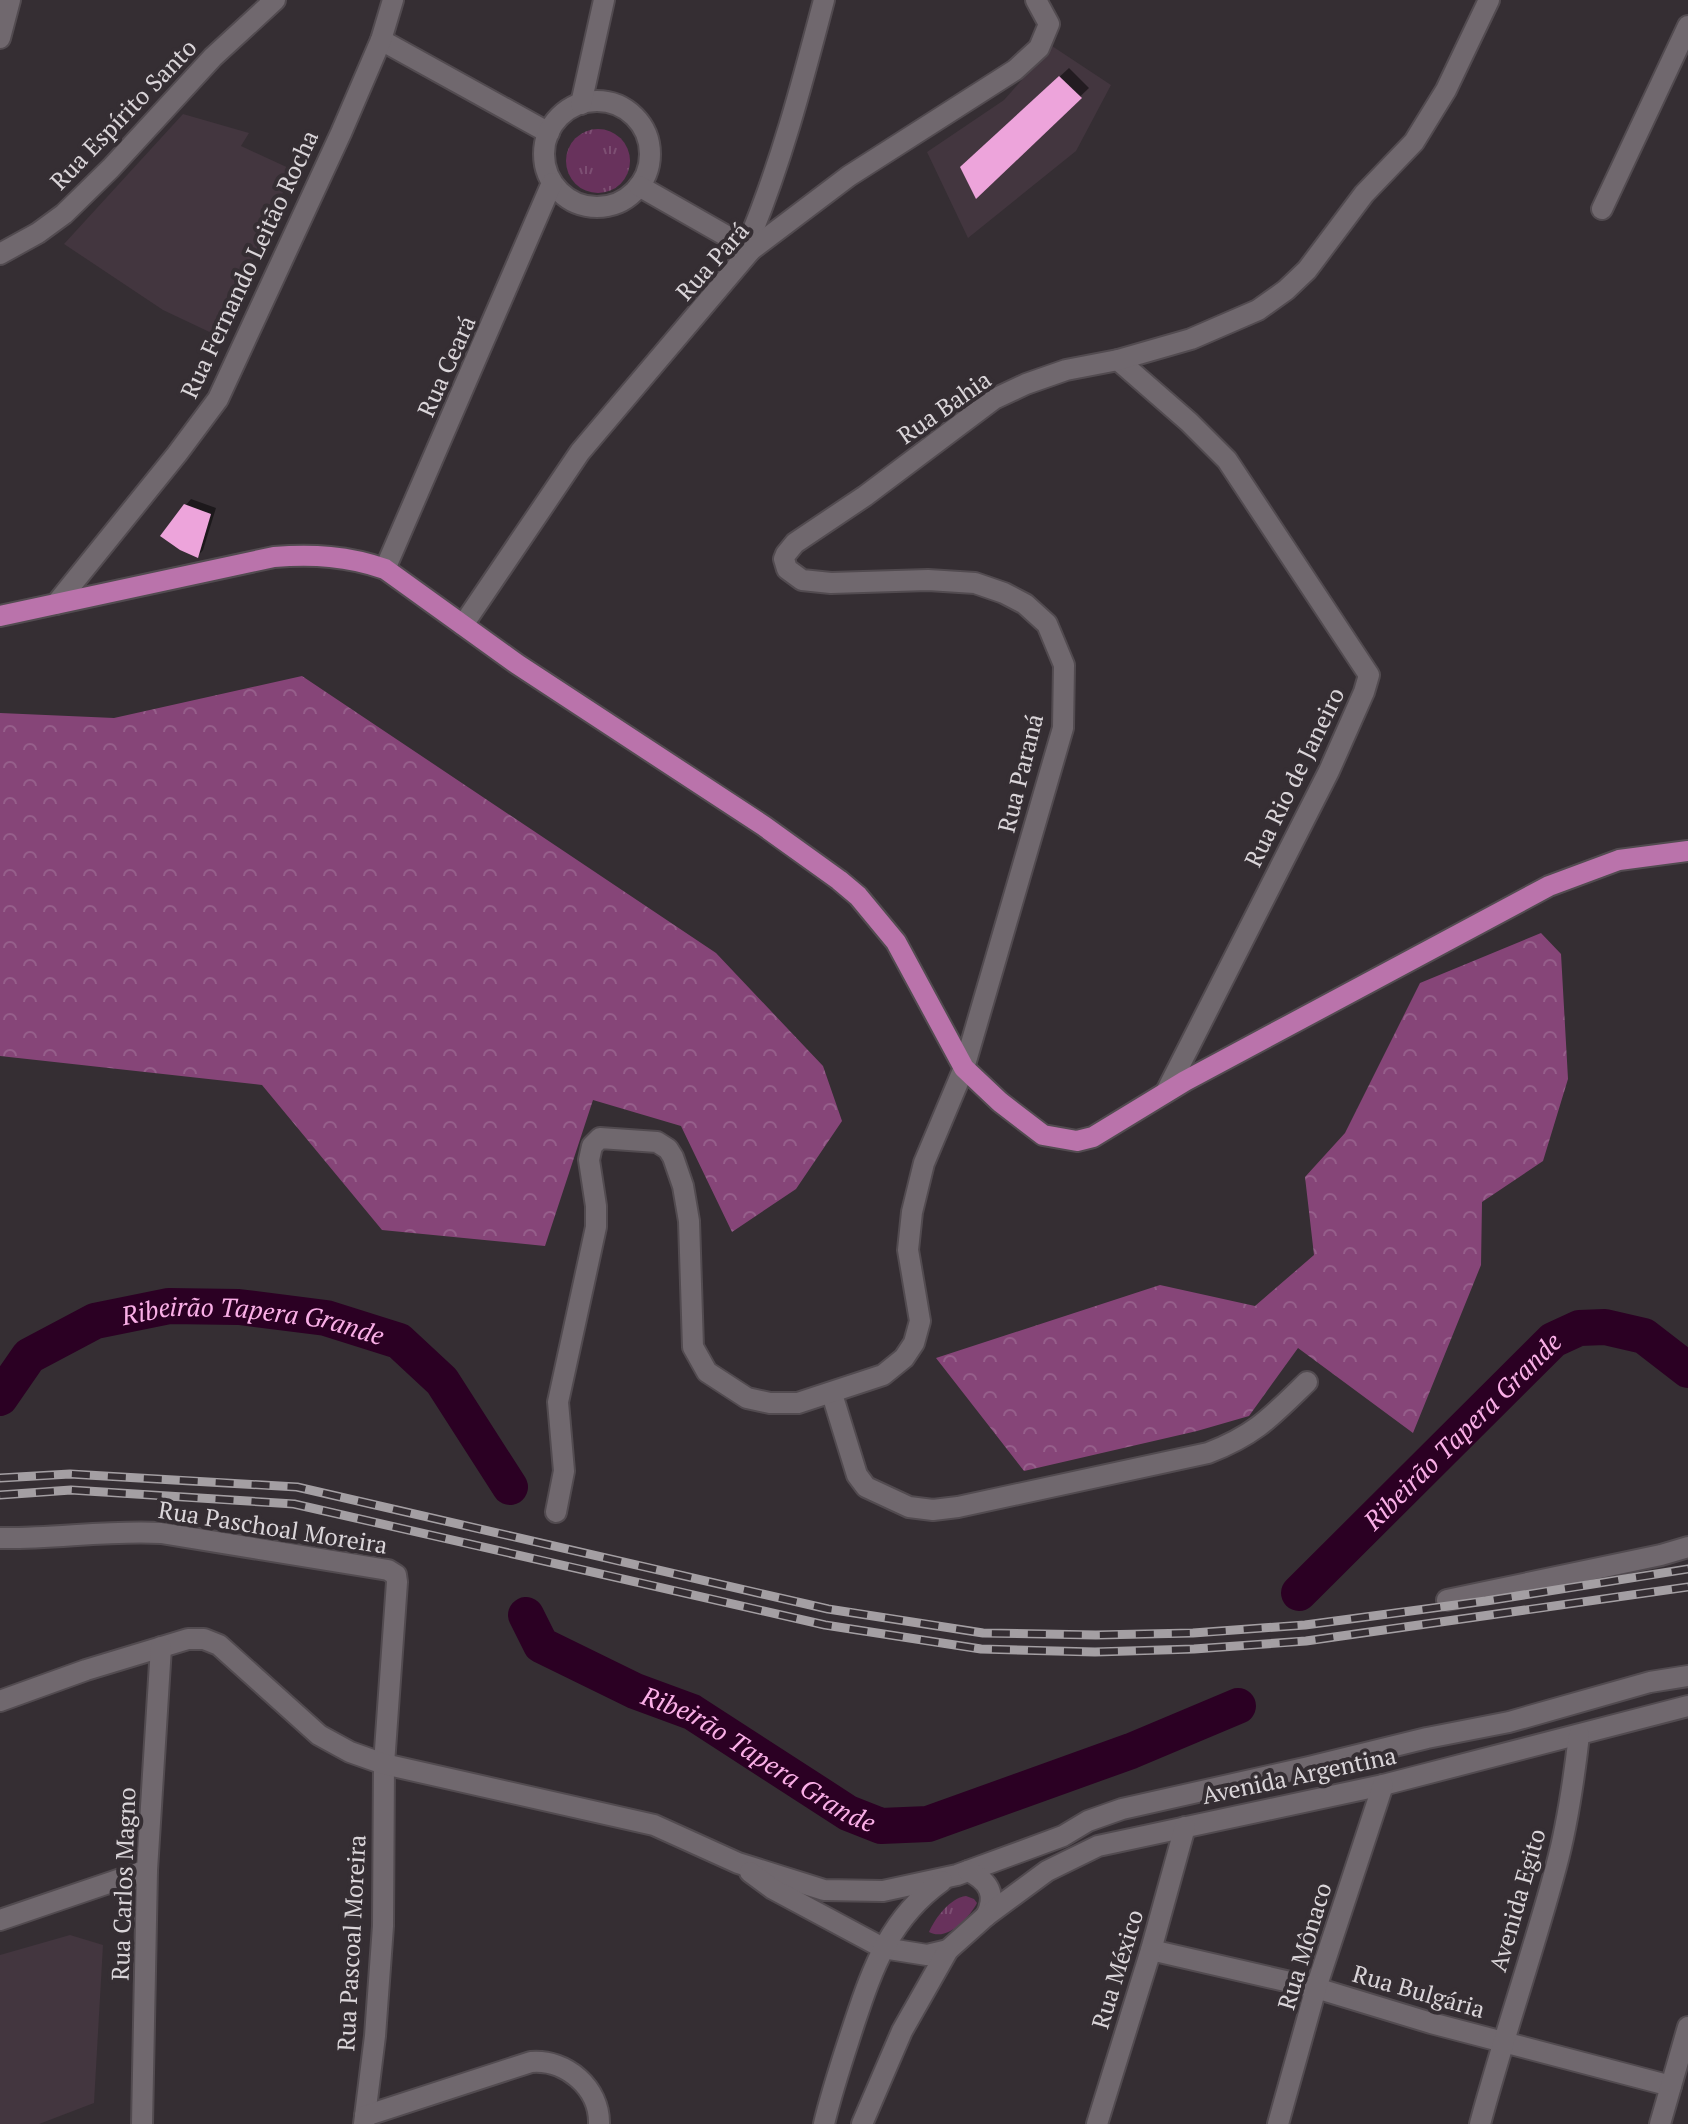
<svg xmlns="http://www.w3.org/2000/svg" width="1688" height="2124" viewBox="0 0 1688 2124" font-family="'PT Serif',serif">
  <defs>
    <pattern id="grass-tufts" width="24" height="20" patternUnits="userSpaceOnUse" patternTransform="scale(2)"><rect width="24" height="20" fill="#68325c"/><path d="M3 7l-1-3M5 7V3M7 7l1-3M15 17l-1-3M17 17v-4M19 17l1-3" fill="none" stroke="#7d4f73"/></pattern>
    <pattern id="forest-crowns" width="20" height="18" patternUnits="userSpaceOnUse" patternTransform="scale(2)"><rect width="20" height="18" fill="#864578"/><path d="M2 6a3 3 0 1 1 6 0M12 15a3 3 0 1 1 6 0" fill="none" stroke="#965f8b"/></pattern>
  </defs>
  <rect width="100%" height="100%" fill="#352e33"/>
  <g fill="#43363f">
    <path d="M1052 46 1111 85 1076 151 968 238 927 152 1004 100Z"/>
    <path d="M183 114 249 133 241 146 293 170 218 336 163 310 64 244Z"/>
    <path d="M70 1935 103 1945 94 2103 39 2124H0V1955Z"/>
  </g>
  <g fill="url(#grass-tufts)">
    <circle cx="598" cy="161" r="32"/>
    <path d="M966 1896 974 1899 977 1903C969 1918 947 1942 929 1932 935 1918 950 1898 966 1896Z"/>
  </g>
  <g fill="url(#forest-crowns)">
    <path d="M302 676 716 953 823 1066 842 1121 796 1189 732 1232 681 1126 593 1100 545 1246 382 1230 262 1085 0 1056V713L114 718Z"/>
    <path d="M1541 933 1561 954 1568 1079 1543 1161 1482 1202 1481 1265 1413 1433 1298 1348 1249 1416 1197 1431 1024 1471 936 1358 1160 1285 1255 1306 1314 1255 1305 1177 1345 1133 1420 983Z"/>
  </g>
  <g fill="#0007">
    <path d="M1069 68 1089 88 976 196 971 158Z"/>
    <path d="M191 499 216 508 203 550 198 556 186 505Z"/>
  </g>
  <g fill="none" stroke-linecap="round" stroke-linejoin="round">
    <g stroke="#2b0023" stroke-width="36">
      <path id="s1" d="M0 1398 29 1356 95 1321 169 1306 239 1307 326 1318 399 1341 442 1381 510 1487"/>
      <path id="s2" d="M1299 1593 1553 1340 1579 1328 1605 1327 1644 1336 1688 1370"/>
      <path id="s3" d="M526 1615 541 1645 635 1691 692 1712 848 1813 881 1826 928 1824 1131 1751 1238 1706"/>
    </g>
  </g>
  <g fill="#eda4db">
    <path d="M1059 76 1082 98 976 199 960 167Z"/>
    <path d="M184 504 211 514 198 558 180 550 160 536Z"/>
  </g>
  <g fill="none" stroke-linecap="round" stroke-linejoin="round">
    <g stroke="#524b50" stroke-width="24">
      <g id="minor">
        <path d="M0 38 10 0"/>
        <path d="M381 40 549 133"/>
        <circle cx="597" cy="154" r="53"/>
        <path d="M581 104 604 0"/>
        <path d="M639 186 751 250"/>
        <path d="M1602 209 1688 26"/>
        <path d="M746 247C780 168 802 84 824 0"/>
        <path d="M0 254 38 233 64 214 111 168 213 57 275 0"/>
        <path d="M1118 360 1189 422 1227 460 1369 675 1364 692 1329 771 1166 1092"/>
        <path d="M385 569 552 183"/>
        <path d="M56 604 177 454 218 399 341 133 381 40 393 0"/>
        <path d="M463 625 580 452 751 250 849 176 1015 70 1039 48 1049 24 1036 0"/>
        <path d="M832 1394 857 1475 866 1487 909 1507 933 1510 958 1507 1208 1453C1255 1435 1271 1417 1307 1382"/>
        <path d="M556 1512 564 1471 558 1402 596 1227V1206L589 1160 592 1146 600 1138 657 1142 668 1149 673 1157 683 1186 689 1221 693 1347 707 1372 747 1398 770 1403H798L883 1375 904 1358 914 1343 920 1321 908 1250 912 1212 924 1163 964 1068 1063 728 1064 665 1047 624 1025 604 1004 593 975 583 928 580 831 583 802 580 787 569 784 559 786 554 795 543 865 496 994 399 1026 384 1066 370 1118 360 1191 339 1258 310 1286 290 1307 270 1364 194 1414 142 1446 90 1489 0"/>
        <path d="M0 1538C54 1539 107 1530 161 1533L388 1570 396 1575 397 1582 384 1764 383 1926 375 2036 364 2124"/>
        <path d="M1447 1600 1661 1555 1688 1547"/>
        <path d="M0 1701 86 1670 188 1639H204L219 1645 319 1735 350 1752 384 1764 654 1825 738 1863 824 1890 883 1891 957 1875 1063 1836 1088 1821 1122 1809 1309 1767 1427 1738 1509 1722 1650 1682 1688 1676"/>
        <path d="M968 1871C989 1881 997 1895 986 1916"/>
        <path d="M750 1872 773 1889 883 1948 927 1955 948 1950"/>
        <path d="M0 1920 147 1870"/>
        <path d="M1151 1950 1316 1988 1431 2023 1671 2086"/>
        <path d="M365 2116 531 2062C566 2059 600 2088 599 2124"/>
        <path d="M142 2124 147 1870 161 1647"/>
        <path d="M824 2124C832 2090 843 2058 854 2024 873 1967 890 1918 942 1881"/>
        <path d="M862 2124 902 2031 948 1950 986 1916 1047 1871 1098 1846 1383 1785 1688 1706"/>
        <path d="M1097 2124 1151 1950 1185 1827"/>
        <path d="M1278 2124 1316 1988 1383 1785"/>
        <path d="M1480 2124C1503 2038 1533 1953 1556 1867 1568 1823 1574 1779 1579 1735"/>
        <path d="M1660 2124 1688 2027"/>
      </g>
    </g>
    <g stroke="#524b50" stroke-width="24">
      <path id="major" d="M0 616 274 557C313 554 348 556 385 569L517 664 764 826 839 880 858 896 896 942 964 1068 1000 1102 1043 1135 1077 1141 1093 1137 1185 1081 1549 886 1619 860 1688 851"/>
    </g>
    <use href="#minor" stroke="#70686e" stroke-width="20"/>
    <use href="#major" stroke="#ba73ab" stroke-width="20"/>
    <g stroke="#a49fa3" stroke-width="9">
      <g id="rail">
        <path d="M0 1478 70 1474 297 1487 828 1609 983 1633 1096 1635 1193 1633 1305 1625 1486 1601 1688 1569"/>
        <path d="M0 1495 71 1490 294 1504 825 1625 981 1649 1095 1652 1194 1649 1306 1641 1688 1587"/>
      </g>
    </g>
    <use href="#rail" stroke="#352e33" stroke-width="6" stroke-dasharray="18" stroke-linecap="butt"/>
  </g>
  <g text-anchor="middle" dominant-baseline="central" stroke-width="8" stroke-linejoin="round" paint-order="stroke">
    <g font-size="24" fill="#dad5d9" stroke="#352e33">
      <text transform="translate(123 114) rotate(-46)">Rua Espírito Santo</text>
      <text transform="translate(712 261) rotate(-48)">Rua Pará</text>
      <text transform="translate(249 264) rotate(-65)">Rua Fernando Leitão Rocha</text>
      <text transform="translate(446 366) rotate(-66)">Rua Ceará</text>
      <text transform="translate(944 407) rotate(-35)">Rua Bahia</text>
      <text transform="translate(1020 773) rotate(-76)">Rua Paraná</text>
      <text transform="translate(1294 777) rotate(-64)">Rua Rio de Janeiro</text>
      <text transform="translate(273 1527) rotate(9)">Rua Paschoal Moreira</text>
      <text transform="translate(1299 1775) rotate(-12)">Avenida Argentina</text>
      <text transform="translate(123 1884) rotate(-88)">Rua Carlos Magno</text>
      <text transform="translate(1517 1900) rotate(-74)">Avenida Egito</text>
      <text transform="translate(351 1943) rotate(-87)">Rua Pascoal Moreira</text>
      <text transform="translate(1304 1946) rotate(-73)">Rua Mônaco</text>
      <text transform="translate(1117 1969) rotate(-73)">Rua México</text>
      <text transform="translate(1419 1991) rotate(16)">Rua Bulgária</text>
    </g>
    <g font-size="26" font-style="italic" fill="#faafe7" stroke="#352e33">
      <text stroke="none"><textPath href="#s1" startOffset="286">Ribeirão Tapera Grande</textPath></text>
      <text stroke="none"><textPath href="#s2" startOffset="230">Ribeirão Tapera Grande</textPath></text>
      <text stroke="none"><textPath href="#s3" startOffset="280">Ribeirão Tapera Grande</textPath></text>
    </g>
  </g>
</svg>
